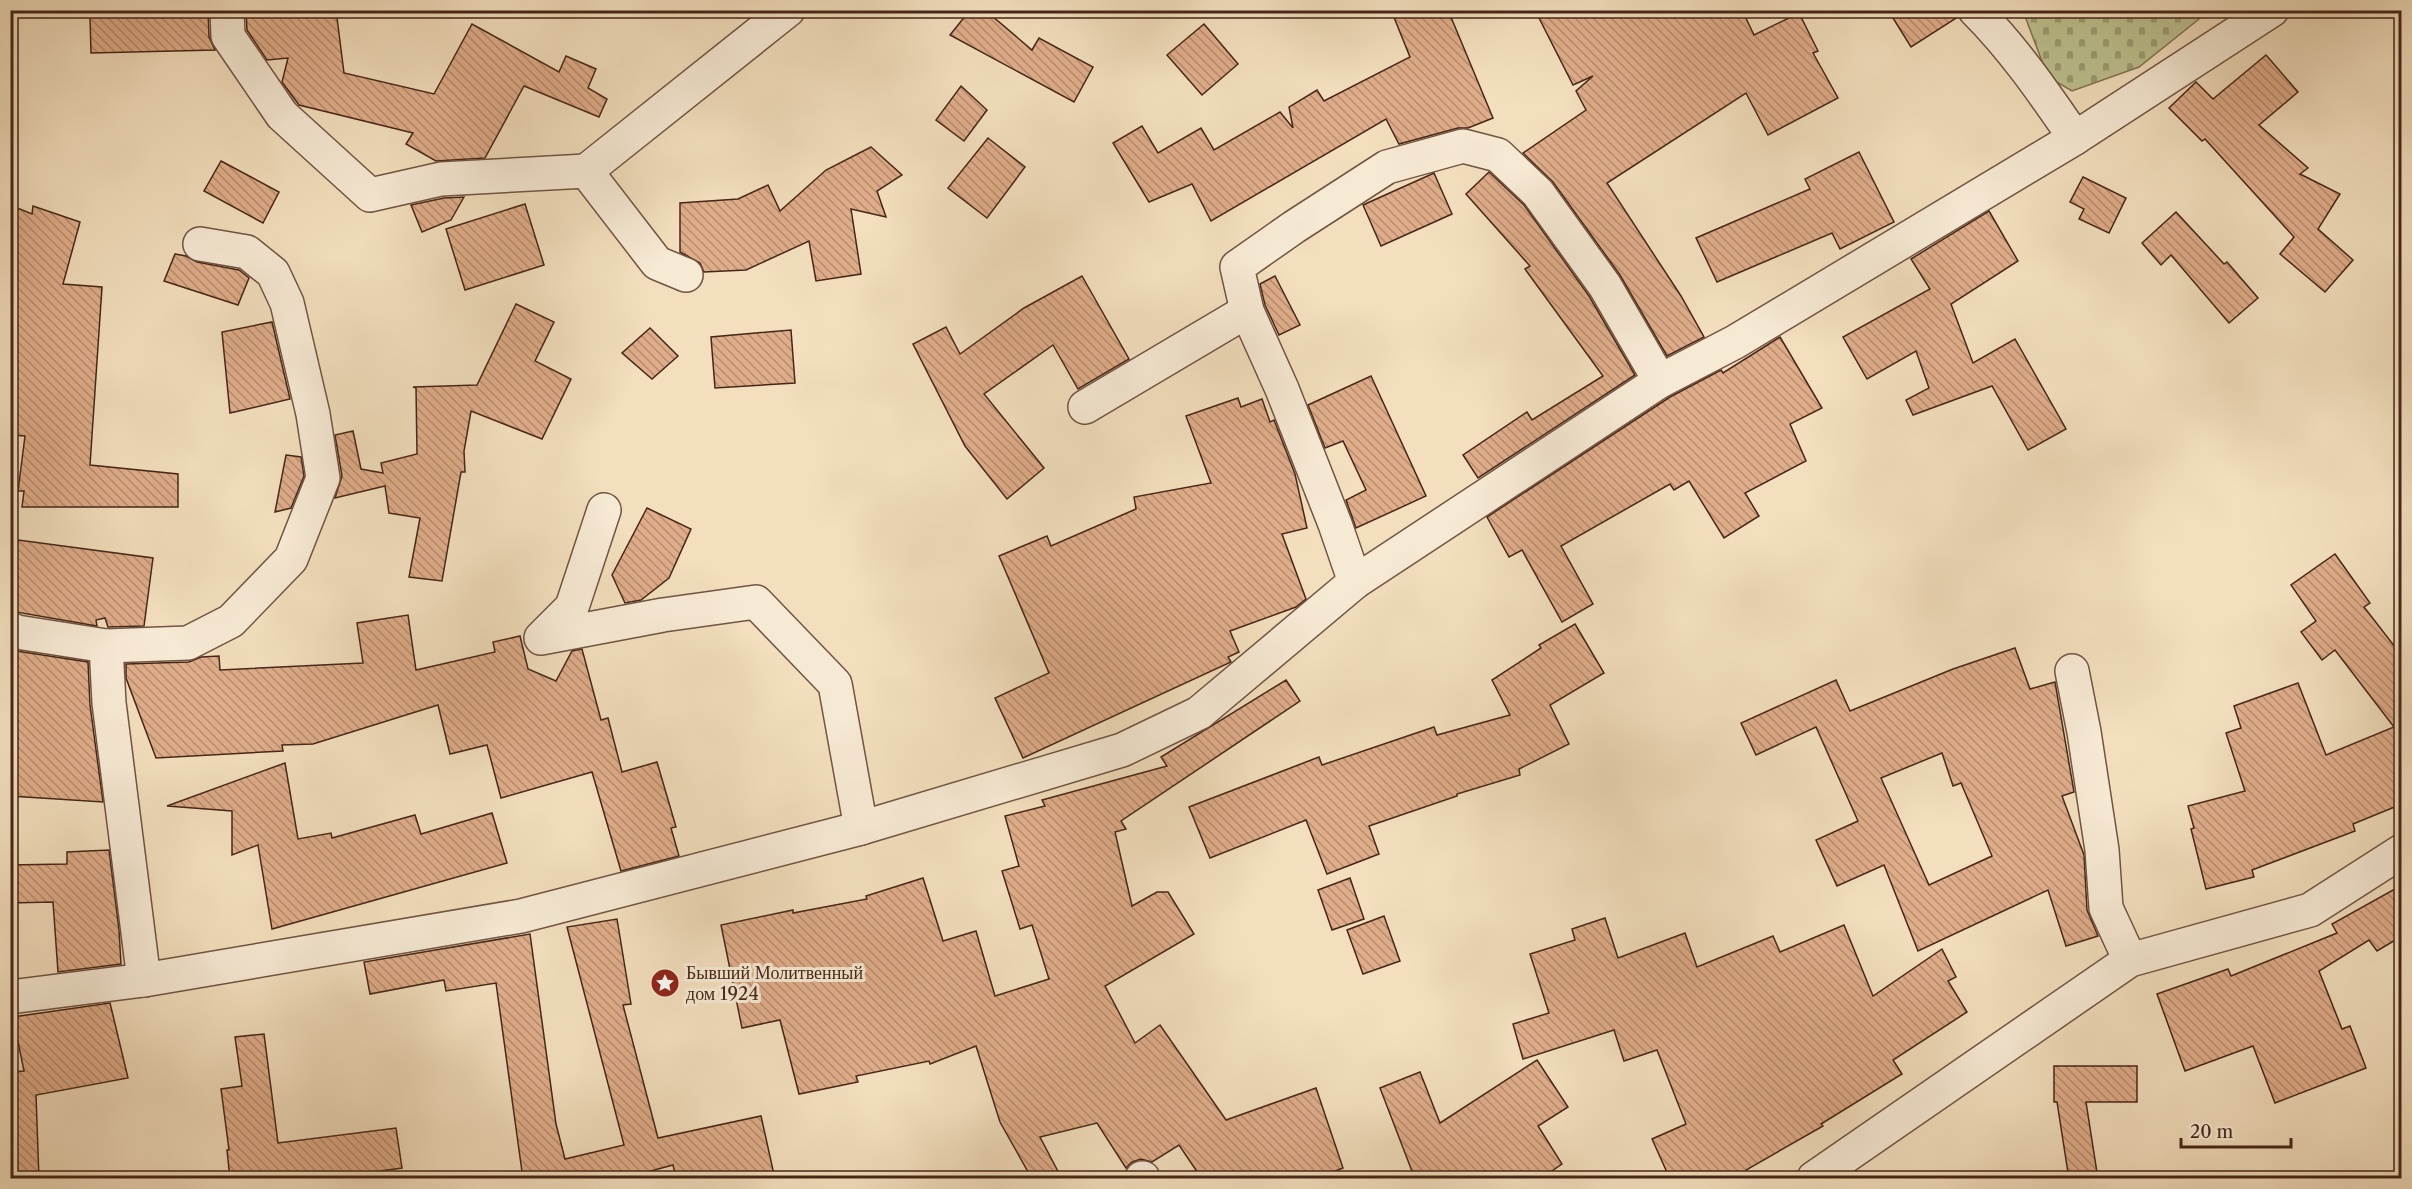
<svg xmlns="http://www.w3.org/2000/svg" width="2412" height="1189" viewBox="0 0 2412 1189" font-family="'Libre Caslon Text',serif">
  <defs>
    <pattern id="cemetery-stones" width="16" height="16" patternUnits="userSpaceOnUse" patternTransform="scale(1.5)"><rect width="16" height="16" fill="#bdc190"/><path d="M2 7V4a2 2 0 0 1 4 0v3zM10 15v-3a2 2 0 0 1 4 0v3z" fill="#9b9d75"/></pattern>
    <pattern id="building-back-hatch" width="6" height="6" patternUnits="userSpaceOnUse" patternTransform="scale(1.5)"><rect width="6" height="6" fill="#e0ad8a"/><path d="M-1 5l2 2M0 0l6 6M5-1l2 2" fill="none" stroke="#b78d70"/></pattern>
  </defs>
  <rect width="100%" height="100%" fill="#f3dfbe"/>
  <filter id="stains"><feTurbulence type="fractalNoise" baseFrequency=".00333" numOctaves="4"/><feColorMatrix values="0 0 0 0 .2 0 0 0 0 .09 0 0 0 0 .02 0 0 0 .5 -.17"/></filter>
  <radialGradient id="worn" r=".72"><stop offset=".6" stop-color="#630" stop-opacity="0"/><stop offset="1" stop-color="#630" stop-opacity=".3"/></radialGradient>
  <path fill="url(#cemetery-stones)" stroke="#827454" stroke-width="1.5" d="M2023 11H2209L2139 67 2072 91 2048 77Z"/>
  <g fill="url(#building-back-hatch)" stroke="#462618" stroke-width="1.5" fill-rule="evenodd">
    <path d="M132 10H208L209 37 215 50 91 53 90 17 132 16Z"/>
    <path d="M246 10H336L344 73 434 94 472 24 559 72 566 56 596 69 588 88 607 99 599 117 524 86 485 158 436 161 406 144 413 133 299 105 282 82 288 58 267 60 247 30Z"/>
    <path d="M970 10H985L1032 50 1039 38 1093 67 1074 102 950 35Z"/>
    <path d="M1391 10H1448L1493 118 1468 128H1458L1399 144 1386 119 1211 221 1192 184 1149 202 1113 143 1142 126 1158 153 1201 128 1214 150 1280 112 1293 128 1289 107 1317 90 1324 101 1410 57Z"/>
    <path d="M1535 10H1742L1754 35 1799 13 1818 51 1813 53 1838 98 1768 135 1746 93 1607 183 1681 296 1704 337 1667 356 1620 275 1553 182 1523 153 1586 110 1576 91 1593 76 1573 85Z"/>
    <path d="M1888 10H1957L1958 17 1911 47Z"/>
    <path d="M1204 24 1238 64 1202 95 1167 55Z"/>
    <path d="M2266 55 2298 92 2259 125 2308 168 2300 174 2340 194 2318 229 2353 260 2325 292 2280 254 2294 237 2205 139 2202 141 2169 108 2196 82 2213 99Z"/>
    <path d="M961 86 987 110 964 141 936 120Z"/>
    <path d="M988 138 1025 167 987 218 948 188Z"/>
    <path d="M871 147 902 175 877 191 886 217 851 209 861 274 816 281 809 241 746 270 704 272 700 263 680 252V203L738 199 768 185 780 211 826 170Z"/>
    <path d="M1859 152 1894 222 1840 249 1832 233 1717 282 1696 238 1810 189 1805 179Z"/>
    <path d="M221 161 279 192 263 223 204 191Z"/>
    <path d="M1489 172 1524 205 1589 296 1635 375 1478 478 1463 455 1527 412 1532 420 1603 376 1525 269 1530 266 1466 194Z"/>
    <path d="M1434 173 1452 214 1381 246 1363 205Z"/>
    <path d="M2083 177 2126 198 2109 233 2079 219 2084 209 2070 202Z"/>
    <path d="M464 197 451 220 422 232 411 205 444 198Z"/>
    <path d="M525 204 544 265 465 290 446 229Z"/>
    <path d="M10 205 32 214 33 206 80 222 63 284 102 287 90 465 178 474V507H22L24 491H18L25 436 11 435 16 370H10Z"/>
    <path d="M1989 211 2018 261 1951 304 1973 363 2015 339 2066 429 2028 450 1992 386 1913 415 1906 400 1929 388 1916 351 1867 379 1843 337 1930 289 1911 259Z"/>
    <path d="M2176 212 2224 264 2227 262 2258 298 2229 323 2171 255 2161 265 2142 243Z"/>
    <path d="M175 254 186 256 197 262 239 270 249 278 238 305 164 281Z"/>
    <path d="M1082 276 1129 359 1078 389 1053 345 984 394 1044 468 1007 499 965 446 913 344 946 327 960 354 1024 308Z"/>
    <path d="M1275 276 1300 325 1279 335 1265 305 1260 284Z"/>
    <path d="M516 304 554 322 535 361 571 379 542 439 471 411 464 451 465 472H461L442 581 409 577 420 518 389 513 385 486 335 498 342 476 335 435 353 431 361 469 383 473 381 463 417 454 416 388 413 387 477 385Z"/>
    <path d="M272 322 290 399 230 413 222 332Z"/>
    <path d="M650 328 678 356 652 379 622 353Z"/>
    <path d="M791 330 795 383 715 388 711 337Z"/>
    <path d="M1780 337 1822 408 1790 424 1806 461 1745 493 1759 516 1724 538 1689 481 1674 490 1670 484 1561 546 1593 604 1562 622 1522 550 1509 557 1487 517 1670 397 1721 370 1723 373Z"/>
    <path d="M1371 376 1426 496 1356 528 1346 500 1366 490 1343 441 1325 448 1308 405Z"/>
    <path d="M1238 398 1241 407 1262 399 1270 422 1274 420 1295 474 1307 528 1282 534 1306 599 1296 607 1230 631 1239 652 1228 657 1231 662 1023 758 995 698 1049 673 999 556 1047 536 1051 546 1136 509 1134 497 1211 483 1186 416Z"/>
    <path d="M286 455 301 457 304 476 291 508 275 512Z"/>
    <path d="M647 508 691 529 669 578 641 600 625 603 612 575Z"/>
    <path d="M18 540 153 558 144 626 108 627 105 618 96 620 97 626 10 611Z"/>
    <path d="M2335 554 2370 603 2364 607 2402 656V804L2353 824 2355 831 2252 870 2254 877 2206 889 2191 829 2194 828 2188 806 2245 791 2226 733 2241 728 2234 706 2298 683 2326 755 2394 727 2335 650 2322 660 2301 632 2316 621 2291 585Z"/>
    <path d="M408 615 416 670 495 652 493 642 520 636 528 669 556 681 572 651 582 649 601 720 608 718 622 772 657 762 676 827 671 828 679 856 621 871 592 772 501 798 487 745 450 754 438 705 313 744 282 745 283 751 156 758 126 678V664L189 662 201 657 219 656 220 670 363 663 357 623Z"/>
    <path d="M1575 624 1604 673 1550 705 1569 744 1519 769 1520 775 1457 794V796L1369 826 1379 854 1327 874 1306 820 1210 858 1189 807 1319 757 1322 765 1434 727 1437 735 1510 715 1492 680 1541 648 1539 645Z"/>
    <path d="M2015 648 2030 689 2055 682 2074 792 2062 796 2084 855 2087 910 2098 936 2066 946 2048 890 1918 951 1884 865 1837 886 1816 840 1858 821 1816 727 1756 755 1741 723 1836 680 1850 711 1953 669ZM1942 753 1953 786 1961 783 1992 856 1929 885 1881 778Z"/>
    <path d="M10 650 88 662 90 705 103 802 10 796Z"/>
    <path d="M1286 680 1300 701 1121 821 1126 829 1115 832 1132 906 1157 892H1168L1194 934 1105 986 1135 1043 1160 1025 1226 1120 1316 1088 1343 1168 1314 1179H1202L1179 1145 1152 1162 1141 1159 1132 1162 1126 1168 1097 1123 1040 1137 1062 1179H1032L1000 1122 976 1046 930 1064 929 1061 856 1076 858 1082 799 1094 780 1020 742 1028 721 925 793 910V913L867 899 866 896 923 878 943 941 976 931 995 996 1049 979 1032 925 1020 929 1002 871 1019 866 1005 816 1045 806 1042 800 1167 766 1161 757Z"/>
    <path d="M285 763 298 839 331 833 332 838 415 815 421 834 492 813 507 863 272 929 258 845 232 855V811L167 806Z"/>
    <path d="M109 850 119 930 121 964 58 972 53 902 10 903V865L67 864V852Z"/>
    <path d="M1350 878 1364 919 1332 930 1318 890Z"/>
    <path d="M2402 885V936L2377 951 2369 940 2319 971 2342 1029 2350 1026 2366 1068 2275 1103 2253 1046 2185 1071 2157 994 2228 969 2231 976 2337 933 2332 924Z"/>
    <path d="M1384 916 1400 961 1363 974 1347 930Z"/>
    <path d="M1605 918 1618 958 1685 933 1697 967 1773 936 1780 952 1844 925 1873 996 1942 949 1956 977 1948 981 1967 1012 1893 1060 1902 1074 1821 1124 1823 1126 1746 1170 1749 1179H1670L1652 1139 1686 1124 1657 1050 1624 1061 1614 1030 1523 1059 1513 1024 1549 1013 1530 954 1575 940 1572 929Z"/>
    <path d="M617 919 631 1004 623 1005 658 1138 761 1116 775 1179H676L673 1165 621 1179H523L496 983 446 991 444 980 370 994 364 962 530 934 556 1124 565 1159 624 1145 567 927Z"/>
    <path d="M110 1003 128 1078 36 1095 39 1179H10V1072L24 1071 13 1017Z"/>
    <path d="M264 1034 278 1143 396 1128 402 1168 322 1179H230L227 1150H229L221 1089 242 1086 235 1037Z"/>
    <path d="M1537 1060 1568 1107 1538 1126 1562 1164 1540 1179H1415L1380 1088 1420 1072 1440 1123Z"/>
    <path d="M2054 1066H2137V1102H2086L2098 1179H2069L2057 1102H2054Z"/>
  </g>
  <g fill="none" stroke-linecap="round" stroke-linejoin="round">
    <g stroke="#715442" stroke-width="36">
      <g id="minor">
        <path d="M227 10 228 36 282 115 370 195 441 179 586 171 657 263 686 275"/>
        <path d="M1975 10C2014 49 2044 93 2075 138"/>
        <path d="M586 171 788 10"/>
        <path d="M1085 407 1247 311"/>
        <path d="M604 510 572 607 541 638 663 615 756 602 835 684 861 828"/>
        <path d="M1355 582 1335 524 1282 389 1247 311 1237 267 1294 227 1387 167 1463 146 1498 155 1538 193 1605 286 1660 381"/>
        <path d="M10 629 17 632 106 646 109 703 144 980"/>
        <path d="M106 646 188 643 231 621 291 559 323 478 313 414 287 303 273 273 247 252 200 244"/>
        <path d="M2072 671 2084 732 2102 850 2106 908 2130 960"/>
        <path d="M10 997 144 980 521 916 861 828 1122 750 1199 713 1355 582 1660 381 1735 342 2075 138 2272 10"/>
        <path d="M1142 1178H1143"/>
        <path d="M1814 1178 2130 960 2310 910 2402 851"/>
      </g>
    </g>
    <use href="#minor" stroke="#f7ead5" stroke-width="33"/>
  </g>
  <defs>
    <g id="sight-disc" transform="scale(1.5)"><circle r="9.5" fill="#8f2418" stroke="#f7ead5"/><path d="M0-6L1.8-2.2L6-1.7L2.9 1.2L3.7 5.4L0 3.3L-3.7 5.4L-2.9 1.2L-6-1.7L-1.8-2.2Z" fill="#fff"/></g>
  </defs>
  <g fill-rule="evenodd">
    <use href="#sight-disc" x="665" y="983"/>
  </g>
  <g text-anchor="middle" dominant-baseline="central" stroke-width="6" stroke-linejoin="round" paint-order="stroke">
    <g font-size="18" fill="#462618" stroke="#f7ead5" text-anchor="start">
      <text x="686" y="973">Бывший Молитвенный<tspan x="686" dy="21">дом 1924</tspan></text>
    </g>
  </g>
  <rect width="2412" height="1189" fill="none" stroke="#f3dfbe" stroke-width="36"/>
  <rect x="12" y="12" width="2388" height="1165" fill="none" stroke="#462618" stroke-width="3"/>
  <rect x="18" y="18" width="2376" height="1153" fill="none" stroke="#462618" stroke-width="1.5"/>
  <path d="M2181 1138v9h110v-9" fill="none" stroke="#462618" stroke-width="3"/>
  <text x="2190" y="1138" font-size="18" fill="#462618" stroke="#f7ead5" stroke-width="4.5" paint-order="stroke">20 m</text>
  <rect width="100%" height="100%" filter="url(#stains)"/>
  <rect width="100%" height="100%" fill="url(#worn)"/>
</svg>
